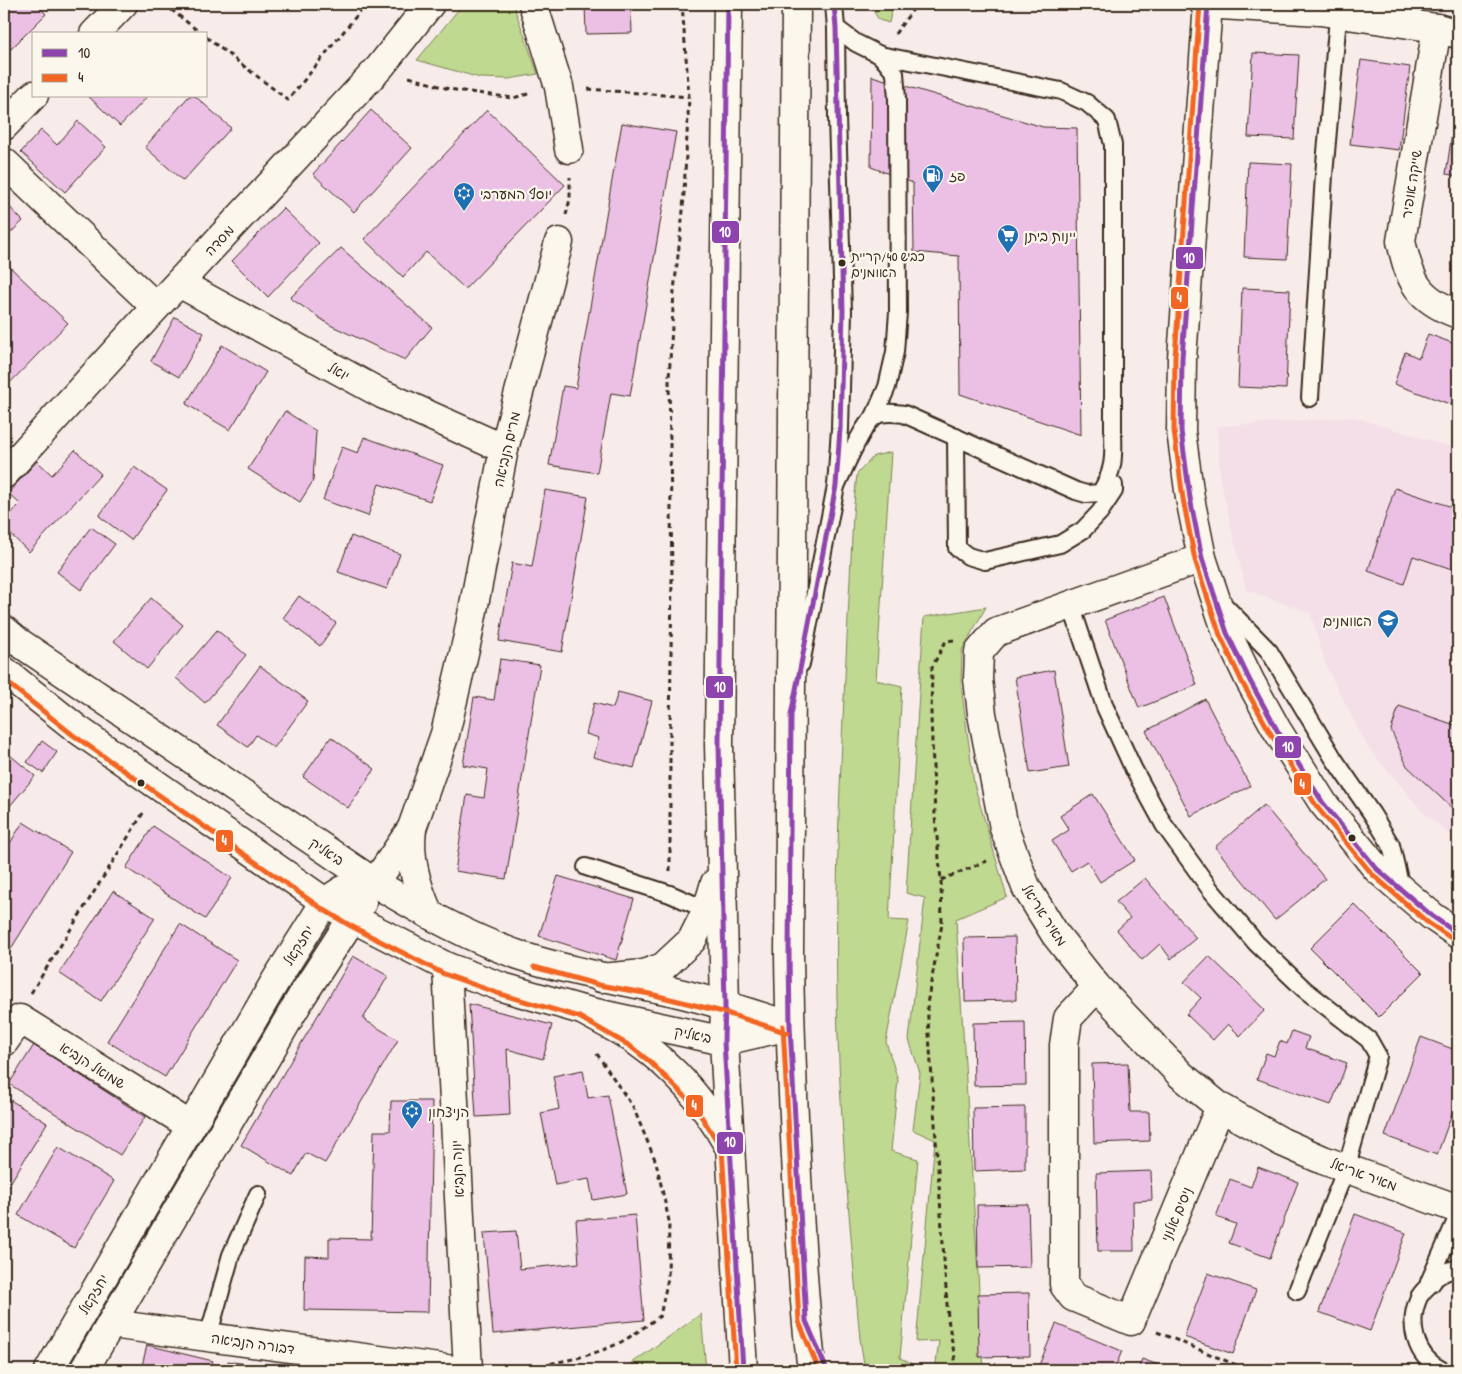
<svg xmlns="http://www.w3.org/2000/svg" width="1462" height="1374" viewBox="0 0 1462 1374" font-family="'Patrick Hand','Playpen Sans Hebrew',sans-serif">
  <rect width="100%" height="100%" fill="#f8eceb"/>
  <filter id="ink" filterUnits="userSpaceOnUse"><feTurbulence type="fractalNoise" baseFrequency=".02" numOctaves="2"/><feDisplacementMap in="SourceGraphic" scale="10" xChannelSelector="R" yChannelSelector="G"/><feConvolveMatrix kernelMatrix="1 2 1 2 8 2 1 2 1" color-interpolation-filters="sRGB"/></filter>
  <g filter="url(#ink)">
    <path fill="#f4dfe9" d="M1354 417 1458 449V842L1423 812 1368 748 1326 666 1310 613 1246 590 1220 480 1217 426Z"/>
    <g fill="#bfd990" stroke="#7d8257">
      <path d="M463 4H513L538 74 509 79 480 78 417 60Z"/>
      <path d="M869 4H893L889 23 879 20Z"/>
      <path d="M891 452 876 680 902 686 889 920 909 921 886 1042 898 1080 891 1151 918 1159 900 1358 916 1366 914 1370H865L860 1339C850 1226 839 1113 837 1000 834 838 846 676 853 514L857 474 874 456Z"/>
      <path d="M986 607 962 650 961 685 974 784 1007 897 956 919 984 1370H935L939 1341 916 1342 935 1140 913 1130 920 1073 909 1040 925 898 906 893 924 617Z"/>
      <path d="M701 1314 706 1370H633L632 1363Z"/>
    </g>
    <g fill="#ecc0e5" stroke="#3b2a1e">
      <path d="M4 4H36L46 14 4 56Z"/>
      <path d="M585 4H631L632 33 586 34Z"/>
      <path d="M1253 53 1299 55 1294 139 1248 137Z"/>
      <path d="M1361 60 1410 67 1399 150 1350 144Z"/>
      <path d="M872 76 1043 127 1077 128 1081 435 960 394 959 256 914 252 913 183 871 167Z"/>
      <path d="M1458 92V176L1446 174Z"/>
      <path d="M88 96H148L120 126Z"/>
      <path d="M189 96H195L231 128 183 181 145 147Z"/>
      <path d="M371 110 412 148 354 212 313 174Z"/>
      <path d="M487 110 565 185 465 289 426 252 403 277 364 239Z"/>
      <path d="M78 121 106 147 65 192 21 152 41 130 57 145Z"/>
      <path d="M622 123 676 132 630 396 611 393 597 473 549 465 563 386 576 388Z"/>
      <path d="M1248 162 1292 164 1287 259 1244 257Z"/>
      <path d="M4 201 23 221 4 239Z"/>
      <path d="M283 208 319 243 268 297 232 261Z"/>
      <path d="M341 248 432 327 405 360 330 325 290 298Z"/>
      <path d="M10 267 68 323 4 389V323L8 319 4 315V274Z"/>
      <path d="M1242 288 1290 290 1286 389 1238 387Z"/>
      <path d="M175 317 204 333 179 377 151 361Z"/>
      <path d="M1428 334 1458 345V407L1394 384 1405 352 1419 358Z"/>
      <path d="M222 345 266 372 230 430 186 404Z"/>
      <path d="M285 411 316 431 313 481 300 502 248 469Z"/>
      <path d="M364 437 443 465 430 501 379 484 368 516 323 500 342 447 358 453Z"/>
      <path d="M75 450 101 474 29 552 4 528V521L20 504 8 493 37 461 52 475Z"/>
      <path d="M134 467 167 490 131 540 99 516Z"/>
      <path d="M1395 488 1458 509V571L1413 556 1404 584 1368 571Z"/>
      <path d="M545 490 588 497 562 652 499 641 512 563 532 567Z"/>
      <path d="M91 527 115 544 81 590 57 572Z"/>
      <path d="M351 536 400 554 387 589 338 572Z"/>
      <path d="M299 596 336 623 320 646 283 618Z"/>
      <path d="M1164 597 1197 685 1139 708 1105 620Z"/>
      <path d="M151 598 183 625 147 669 114 641Z"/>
      <path d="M217 630 246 655 205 703 176 678Z"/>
      <path d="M500 659 540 665 506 879 455 871 467 795 484 798 488 769 463 765 474 697 494 700Z"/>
      <path d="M260 666 308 701 274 748 256 735 248 747 217 725Z"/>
      <path d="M1054 670 1069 767 1030 773 1015 677Z"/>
      <path d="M618 692 652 701 634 768 593 757 599 738 586 734 594 703 613 708Z"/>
      <path d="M1205 699 1250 786 1191 816 1146 731Z"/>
      <path d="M1399 706 1458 726V796L1454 810 1407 766 1391 730Z"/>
      <path d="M331 737 375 769 348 808 303 777Z"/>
      <path d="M42 741 57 752 43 773 27 762Z"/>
      <path d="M4 750 35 776 4 813Z"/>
      <path d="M1093 794 1135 860 1100 882 1087 861 1071 871 1052 841 1069 830 1060 816Z"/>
      <path d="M1264 805 1325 879 1275 920 1215 847Z"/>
      <path d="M23 822 71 852 4 960V853Z"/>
      <path d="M153 826 232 878 205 919 126 868Z"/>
      <path d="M558 876 634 899 616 960 539 936Z"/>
      <path d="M1145 878 1196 938 1171 959 1160 944 1142 960 1117 930 1130 918 1116 902Z"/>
      <path d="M113 891 155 918 101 1001 59 973Z"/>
      <path d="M1354 904 1423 973 1379 1017 1310 948Z"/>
      <path d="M180 924 237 960 165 1077 107 1041Z"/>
      <path d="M1015 937 1016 1000 965 1001 964 938Z"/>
      <path d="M353 956 388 976 363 1019 398 1040 325 1163 306 1153 293 1176 241 1145Z"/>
      <path d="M1209 956 1265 1010 1240 1036 1228 1024 1213 1040 1186 1014 1201 998 1184 982Z"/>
      <path d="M469 1004 552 1025 543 1059 507 1049 510 1115 476 1117Z"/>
      <path d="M1025 1022 1026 1085 974 1086 973 1023Z"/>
      <path d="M1292 1031 1309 1037 1305 1048 1347 1063 1331 1105 1257 1079 1266 1053 1274 1056 1280 1041 1287 1044Z"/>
      <path d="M1421 1037 1458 1051V1097L1437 1155 1385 1136Z"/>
      <path d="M34 1045 145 1117 120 1155 9 1084Z"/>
      <path d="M1128 1063 1130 1112H1149L1150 1141 1094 1143 1092 1064Z"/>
      <path d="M583 1070 588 1098 608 1095 627 1194 593 1200 589 1179 555 1185 541 1113 559 1109 553 1076Z"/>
      <path d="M4 1096 47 1123 4 1193Z"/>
      <path d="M391 1101H432L428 1312 304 1310 305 1256 329 1257V1238L371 1239 374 1131H390Z"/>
      <path d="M1025 1107V1169L974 1171 973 1108Z"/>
      <path d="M58 1147 114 1181 74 1248 18 1215Z"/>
      <path d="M1258 1167 1298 1182 1270 1258 1229 1243 1236 1224 1216 1217 1230 1179 1251 1187Z"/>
      <path d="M1151 1171 1152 1200 1133 1201 1134 1251H1098L1096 1173Z"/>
      <path d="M1028 1204 1030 1267 978 1268 977 1205Z"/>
      <path d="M1355 1214 1406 1233 1370 1331 1319 1312Z"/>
      <path d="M635 1215 644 1320 493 1334 484 1233 516 1231 520 1269 579 1263 576 1220Z"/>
      <path d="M1208 1273 1256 1290 1233 1354 1184 1337Z"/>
      <path d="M1029 1293 1030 1356 979 1357 978 1294Z"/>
      <path d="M1056 1324 1122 1351 1114 1370H1037Z"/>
      <path d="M147 1345 213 1361 210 1370H141Z"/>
      <path d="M1142 1359 1172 1370H1138Z"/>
      <path d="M228 1361 270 1368 269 1370H226Z"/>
    </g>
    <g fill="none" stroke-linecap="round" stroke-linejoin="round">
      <g stroke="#3b2a1e" stroke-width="20">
        <g id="lane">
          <path d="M1310 398 1324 175 1339 6"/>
          <path d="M874 417 887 387 895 352 898 312 897 99 895 73 880 55"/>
          <path d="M956 437 957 548 968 556 985 561 1060 544 1083 530 1100 512 1114 491V485"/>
          <path d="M836 486C844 470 861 427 874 417 882 411 895 413 904 414L1076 491 1086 494 1100 493C1114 471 1114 458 1113 433V145L1107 120 1087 103 1061 91 880 55 856 43 836 28"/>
          <path d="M1222 603 1269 651 1334 759 1372 814 1391 845 1401 888"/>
          <path d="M1071 605 1105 707 1133 768 1164 825 1210 889 1256 943 1304 989 1369 1040 1378 1056 1346 1169 1297 1291"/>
          <path d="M801 664 836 486 840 429 843 311 837 117 836 28 834 4"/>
          <path d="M586 867 670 894 707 910"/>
          <path d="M1429 1282 1458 1216"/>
          <path d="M208 1337 231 1255 258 1194"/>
          <path d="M1442 1370C1415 1357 1407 1324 1419 1297 1422 1292 1427 1287 1432 1283 1434 1280 1437 1276 1440 1275 1445 1271 1453 1270 1458 1268"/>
        </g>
      </g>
      <g stroke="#3b2a1e" stroke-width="31">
        <g id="street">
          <path d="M533 4 559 87 569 149"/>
          <path d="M1204 4 1320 11 1437 28 1458 34"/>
          <path d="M1437 28 1401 241C1410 281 1417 299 1458 314"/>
          <path d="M94 34 123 4"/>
          <path d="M4 126 34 95"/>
          <path d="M4 162 156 307"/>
          <path d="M179 283 382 394 504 449"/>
          <path d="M1202 558 996 632 979 652 978 679 982 714 1004 828 1026 887 1055 934 1097 987 1181 1075 1220 1107 1282 1142 1323 1160 1458 1209"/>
          <path d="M375 883 412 828 445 734 468 636 504 449 559 242"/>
          <path d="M447 967 468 1370"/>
          <path d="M1097 987 1068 1018 1064 1045V1285L1073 1297 1131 1321 1220 1107"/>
          <path d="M4 1042 20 1019 191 1126"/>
          <path d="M111 1324 454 1370"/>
        </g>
      </g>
      <g stroke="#3b2a1e" stroke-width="31">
        <g id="secondary">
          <path d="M1208 4 1182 358 1181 431 1190 498 1202 558 1227 633 1250 681 1277 730 1323 803 1377 869 1432 916 1458 934"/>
          <path d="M4 474 156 307 380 67 430 4"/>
          <path d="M4 630 17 641 375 883C423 912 474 941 528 958 569 971 610 978 651 987 698 996 744 1011 790 1026"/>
          <path d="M4 671 77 729 325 902 352 918 447 967 502 987 582 1010 724 1041 789 1026"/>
          <path d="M412 828C408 858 416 886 429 914"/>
          <path d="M49 1370 276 980 325 902 343 890 357 884 375 883"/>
          <path d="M84 1370 302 996 362 903"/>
        </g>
      </g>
      <g stroke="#3b2a1e" stroke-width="31">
        <g id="highway">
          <path d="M728 4 719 744 725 1005 724 1041 743 1370"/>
          <path d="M796 4 789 954C790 1040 794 1126 799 1212 802 1265 805 1317 812 1370"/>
          <path d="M601 978 644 974 663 967 692 940 707 910 715 883"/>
          <path d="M582 1010C600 1020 619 1029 636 1041 676 1069 703 1101 727 1143"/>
        </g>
      </g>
      <g stroke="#3b2a1e" stroke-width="3" stroke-dasharray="5 4" stroke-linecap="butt">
        <path d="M164 4 202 34"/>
        <path d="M895 34 914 8 923 4"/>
        <path d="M206 37 288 100 366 4"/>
        <path d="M409 77 449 89 513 98 532 93"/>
        <path d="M588 89 689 97"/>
        <path d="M566 215 570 199V177"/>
        <path d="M954 640 946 641 932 667 931 717 935 816 941 880 942 924 927 1004 948 1319 957 1370"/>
        <path d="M670 871V734L672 576 669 379 674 291 683 211 689 97 682 4"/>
        <path d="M941 880 987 861"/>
        <path d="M31 993 145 810"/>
        <path d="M1157 1332 1248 1370"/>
        <path d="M497 1370C539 1366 583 1361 621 1342 634 1335 647 1325 660 1316L668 1278 669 1221 656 1162 633 1107 595 1051"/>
      </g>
      <use href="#lane" stroke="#fbf7ec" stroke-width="16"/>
      <use href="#street" stroke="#fbf7ec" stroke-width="28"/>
      <use href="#secondary" stroke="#fbf7ec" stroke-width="28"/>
      <use href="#highway" stroke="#fbf7ec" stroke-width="28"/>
      <g stroke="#fbf7ec" stroke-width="9">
        <g id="bus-1">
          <path d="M728 4 719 744 725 1005 724 1041 743 1370"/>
          <path d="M1208 4 1182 358 1181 431 1190 498 1202 558 1227 633 1250 681 1277 730 1323 803 1377 869 1432 916 1458 934"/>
          <path d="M827 1370 806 1321 790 1026 789 954 791 715 836 486 840 429 843 311 836 28 834 4"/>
        </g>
      </g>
      <g stroke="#fbf7ec" stroke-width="9">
        <g id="bus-2">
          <path d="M1200 4 1175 357 1174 431 1183 499 1195 560 1220 635 1243 684 1271 734 1317 807 1372 874 1427 922 1454 940"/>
          <path d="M4 680 73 735 321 908 349 925 444 974 500 994 579 1017 630 1046 649 1061 694 1105 722 1149 736 1370"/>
          <path d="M534 967 599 985 650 994 723 1012 788 1033"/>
          <path d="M783 1026 799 1322 819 1370"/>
        </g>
      </g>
      <use href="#bus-1" stroke="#8e44ad" stroke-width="5"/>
      <use href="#bus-2" stroke="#f26522" stroke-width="5"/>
    </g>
  </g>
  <defs>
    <g id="fuel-pin" transform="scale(1.125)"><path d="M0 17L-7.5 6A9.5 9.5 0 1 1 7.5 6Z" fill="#1f6fb2" stroke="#fbf7ec"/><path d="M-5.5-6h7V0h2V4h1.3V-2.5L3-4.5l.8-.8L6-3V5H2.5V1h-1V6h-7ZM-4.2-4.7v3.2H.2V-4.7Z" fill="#fff"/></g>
    <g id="synagogue-pin" transform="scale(1.125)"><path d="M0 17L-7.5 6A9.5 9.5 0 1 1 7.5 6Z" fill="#1f6fb2" stroke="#fbf7ec"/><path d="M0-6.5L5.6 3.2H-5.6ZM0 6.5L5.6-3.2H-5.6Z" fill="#fff"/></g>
    <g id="supermarket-pin" transform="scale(1.125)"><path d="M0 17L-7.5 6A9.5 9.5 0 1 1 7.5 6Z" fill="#1f6fb2" stroke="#fbf7ec"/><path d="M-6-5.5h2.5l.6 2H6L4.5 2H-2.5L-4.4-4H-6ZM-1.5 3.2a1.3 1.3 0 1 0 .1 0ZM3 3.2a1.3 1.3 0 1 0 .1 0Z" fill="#fff"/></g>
    <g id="school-pin" transform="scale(1.125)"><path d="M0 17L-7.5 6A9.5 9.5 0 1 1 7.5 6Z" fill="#1f6fb2" stroke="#fbf7ec"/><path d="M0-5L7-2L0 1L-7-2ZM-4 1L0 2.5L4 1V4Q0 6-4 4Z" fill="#fff"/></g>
  </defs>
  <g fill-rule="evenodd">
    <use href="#fuel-pin" x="933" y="175"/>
    <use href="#synagogue-pin" x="464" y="193"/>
    <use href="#supermarket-pin" x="1008" y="235"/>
    <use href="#school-pin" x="1388" y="620"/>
    <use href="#synagogue-pin" x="412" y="1111"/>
  </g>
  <g fill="#3b2a1e" stroke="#fbf7ec" stroke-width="2">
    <circle cx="842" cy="263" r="4.5"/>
    <circle cx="141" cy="783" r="4.5"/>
    <circle cx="1352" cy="838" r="4.5"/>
  </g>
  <g text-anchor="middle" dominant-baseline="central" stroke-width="4.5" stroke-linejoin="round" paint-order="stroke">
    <g font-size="13" fill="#3b2a1e" stroke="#fbf7ec" text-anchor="start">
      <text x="851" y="256">כביש 40/קריית<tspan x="851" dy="16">האומנים</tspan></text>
    </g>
    <g font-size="14" fill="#3b2a1e" stroke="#fbf7ec" text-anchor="start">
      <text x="949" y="175">פז</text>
      <text x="480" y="193">יוסף המערבי</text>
      <text x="1024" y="235">יינות ביתן</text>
      <text x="1372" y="620" text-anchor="end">האומנים</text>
      <text x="428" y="1111">הניצחון</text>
    </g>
    <g font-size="14" fill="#3b2a1e" stroke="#fbf7ec">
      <text transform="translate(1411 184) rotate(-81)">שייקה אופיר</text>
      <text transform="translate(219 240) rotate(-47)">מסדה</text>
      <text transform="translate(339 371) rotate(29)">יואל</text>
      <text transform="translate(506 449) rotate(-77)">מרים הנביאה</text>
      <text transform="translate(327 851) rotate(34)">ביאליק</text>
      <text transform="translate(1045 915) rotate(57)">מאיר אריאל</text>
      <text transform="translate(298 945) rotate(-58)">יחזקאל</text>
      <text transform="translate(693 1034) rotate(12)">ביאליק</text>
      <text transform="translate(93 1065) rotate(32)">שמואל הנביא</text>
      <text transform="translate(457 1169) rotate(-93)">יונה הנביא</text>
      <text transform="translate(1364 1174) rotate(20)">מאיר אריאל</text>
      <text transform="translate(1176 1214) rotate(-67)">ניסים אלוני</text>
      <text transform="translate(93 1294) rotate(-59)">יחזקאל</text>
      <text transform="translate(253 1343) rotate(8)">דבורה הנביאה</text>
    </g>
  </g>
  <g stroke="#fbf7ec" stroke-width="2">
    <rect x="711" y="220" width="29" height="24" rx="5" fill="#8e44ad"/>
    <rect x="1175" y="246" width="29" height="24" rx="5" fill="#8e44ad"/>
    <rect x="1170" y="286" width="19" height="24" rx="5" fill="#f26522"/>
    <rect x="705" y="675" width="29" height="24" rx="5" fill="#8e44ad"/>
    <rect x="1274" y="735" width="28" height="24" rx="5" fill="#8e44ad"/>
    <rect x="1293" y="772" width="19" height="24" rx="5" fill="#f26522"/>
    <rect x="215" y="829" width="19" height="24" rx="5" fill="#f26522"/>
    <rect x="685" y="1094" width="19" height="24" rx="5" fill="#f26522"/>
    <rect x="716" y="1131" width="28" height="24" rx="5" fill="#8e44ad"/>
  </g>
  <g font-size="14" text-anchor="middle" font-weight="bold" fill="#fff">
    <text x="725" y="237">10</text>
    <text x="1189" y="263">10</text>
    <text x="1179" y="302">4</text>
    <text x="720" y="692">10</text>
    <text x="1288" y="752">10</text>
    <text x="1302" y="789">4</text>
    <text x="224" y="845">4</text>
    <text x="694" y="1110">4</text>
    <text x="730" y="1147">10</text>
  </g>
  <rect width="1462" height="1374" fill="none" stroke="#fbf7ec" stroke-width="20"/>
  <rect x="10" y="10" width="1442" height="1354" fill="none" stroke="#3b2a1e" stroke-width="2" filter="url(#ink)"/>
  <rect x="32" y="32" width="175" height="65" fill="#fbf7ec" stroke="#aea59a"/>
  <rect x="42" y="49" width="25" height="8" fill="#8e44ad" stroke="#aea59a"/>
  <text x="78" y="58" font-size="15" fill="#3b2a1e">10</text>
  <rect x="42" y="74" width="25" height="8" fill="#f26522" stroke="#aea59a"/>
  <text x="78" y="82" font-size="15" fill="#3b2a1e">4</text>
</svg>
